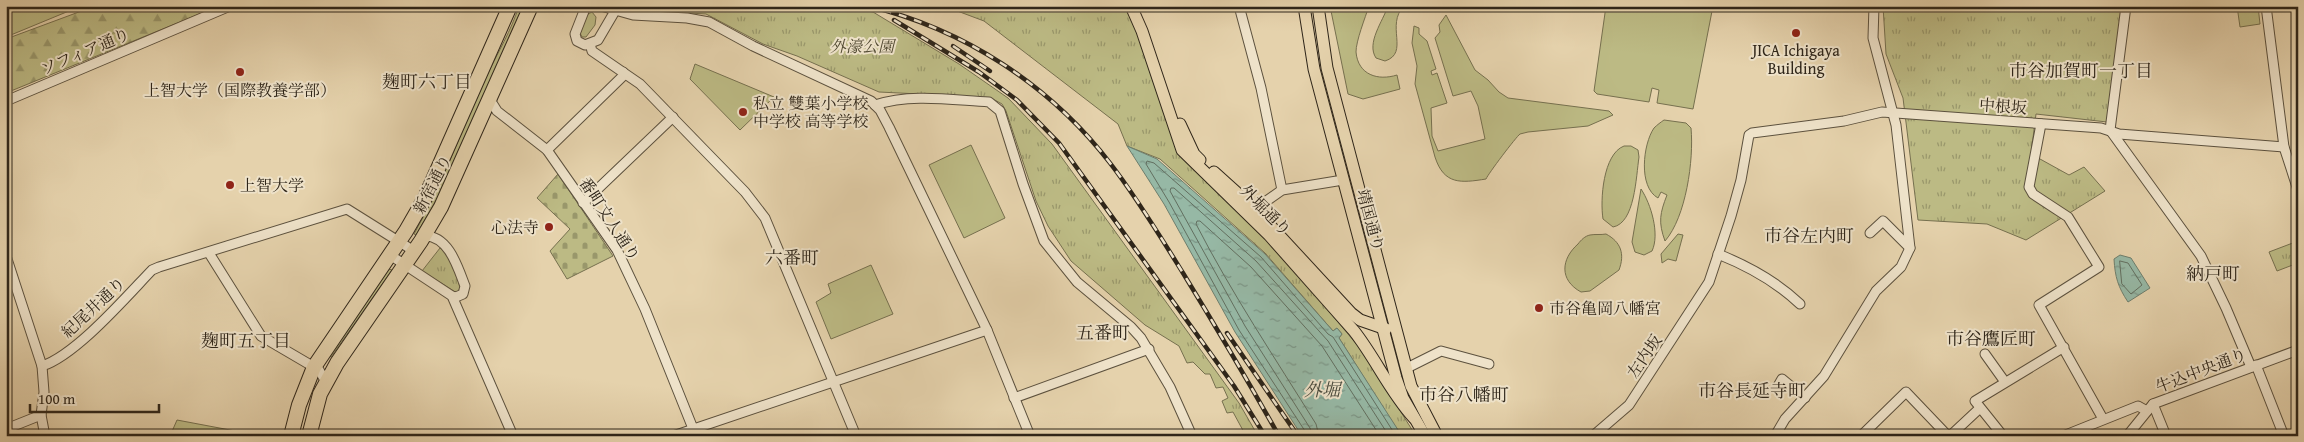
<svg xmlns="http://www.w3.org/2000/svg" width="2304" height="442" viewBox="0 0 2304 442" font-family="'Gentium Book Plus','Noto Serif JP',serif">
  <defs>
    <pattern id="forest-firs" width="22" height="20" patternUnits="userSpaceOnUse" patternTransform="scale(1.25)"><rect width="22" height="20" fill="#bcba84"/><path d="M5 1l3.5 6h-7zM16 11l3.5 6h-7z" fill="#99976b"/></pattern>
    <pattern id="cemetery-stones" width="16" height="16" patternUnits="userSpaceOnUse" patternTransform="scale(1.25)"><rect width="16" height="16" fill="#bcba84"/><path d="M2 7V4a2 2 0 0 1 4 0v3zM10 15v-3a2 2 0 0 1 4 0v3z" fill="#99976b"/></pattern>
    <pattern id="park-tufts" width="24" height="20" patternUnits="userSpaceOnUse" patternTransform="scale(1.25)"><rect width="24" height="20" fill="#bcba84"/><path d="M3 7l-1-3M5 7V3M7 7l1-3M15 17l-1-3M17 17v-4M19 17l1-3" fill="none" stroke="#99976b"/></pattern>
    <pattern id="water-ripples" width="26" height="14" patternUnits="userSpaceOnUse" patternTransform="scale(1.25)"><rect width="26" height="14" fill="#96b8a5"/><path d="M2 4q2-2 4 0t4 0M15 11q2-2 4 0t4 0" fill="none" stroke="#7b9586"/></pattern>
  </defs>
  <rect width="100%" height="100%" fill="#e5d2ac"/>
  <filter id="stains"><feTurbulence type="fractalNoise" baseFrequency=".004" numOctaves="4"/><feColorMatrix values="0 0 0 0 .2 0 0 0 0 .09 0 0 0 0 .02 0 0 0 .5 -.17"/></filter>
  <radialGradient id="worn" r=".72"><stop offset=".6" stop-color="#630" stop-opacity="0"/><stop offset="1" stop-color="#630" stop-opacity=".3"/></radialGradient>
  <g fill="#bcba84" stroke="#76704f">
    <path d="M6 6H81L6 37Z"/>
    <path d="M519 6H522L518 20 438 197 416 235 414 234C443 183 462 128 487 75 498 52 511 31 519 6Z"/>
    <path d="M1330 6H1369C1365 18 1356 41 1356 52 1358 75 1378 81 1397 75L1400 89 1363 99 1348 94Z"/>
    <path d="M1388 6H1404C1385 25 1410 53 1385 61L1376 58C1366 43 1383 21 1388 6Z"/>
    <path d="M1606 6H1713L1693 109 1657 103 1659 90 1652 88 1649 102 1597 94 1594 91Z"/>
    <path d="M2237 6H2258L2260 24 2240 27Z"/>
    <path d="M592 12 596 17 595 25 586 37H582L580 33 581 26 588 14Z"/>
    <path d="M1446 15 1475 70 1488 80 1499 92 1508 98 1609 111 1613 115 1588 126 1528 132C1525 133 1523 133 1520 134 1516 137 1488 174 1486 179 1461 183 1444 185 1435 157L1415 84 1417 66 1412 43 1414 26 1419 28V34L1427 41 1436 69 1431 71 1432 75 1437 73 1447 103 1431 108 1432 136 1438 151 1485 139 1478 106 1471 91 1453 96 1435 38 1440 32 1439 25Z"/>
    <path d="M695 64 774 97 740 130 690 79Z"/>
    <path d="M1664 120 1686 123 1691 128C1694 160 1686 217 1665 241 1658 222 1660 213 1667 195L1661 192 1658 198C1638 187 1643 144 1654 128 1657 125 1661 122 1664 120Z"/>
    <path d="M971 145 1005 218 964 238 929 165Z"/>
    <path d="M1624 146H1631L1638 150 1639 157C1636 177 1635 223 1613 227L1603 219C1600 200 1603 154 1624 146Z"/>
    <path d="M1641 189C1651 204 1660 234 1652 251L1644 255 1635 252 1632 242Z"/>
    <path d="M1606 234C1621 242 1625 254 1619 270L1590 291 1581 292C1559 280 1561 259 1578 244 1581 240 1585 236 1590 235 1595 234 1601 235 1606 234Z"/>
    <path d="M1678 234 1683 235 1676 261 1668 259 1662 263 1661 254Z"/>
    <path d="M871 265 893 314 831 339 816 302 831 293 828 284Z"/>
    <path d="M389 269 392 270 331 357 329 356Z"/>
    <path d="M177 420 246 433 245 436H170Z"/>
  </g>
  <path fill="url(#forest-firs)" stroke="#76704f" d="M95 6H219L6 93V39Z"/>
  <path fill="url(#cemetery-stones)" stroke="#76704f" d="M558 174 613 256 567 279 550 251 570 229 537 198Z"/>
  <g fill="url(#park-tufts)" stroke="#76704f">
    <path d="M630 6H836L873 12 959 64 1008 98 1052 144 1239 403 1258 436H1246L1233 412 1227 413 1222 401 1228 398 1223 387 1216 388 1210 374H1205L1193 362 1187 363 1179 346 1145 325 1071 261 1048 226 1036 201 1006 111 1002 104 993 99 980 97 879 92 797 56 763 44 706 14 656 11Z"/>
    <path d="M944 6H1129L1180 152 1253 220 1363 352 1416 436H1401L1339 338 1342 334 1337 328 1333 331 1265 253 1160 159 1127 146 1118 124 984 21Z"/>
    <path d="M1883 6H2122L2107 122 2036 114 2031 154 2069 175 2084 167 2105 191 2026 240 1987 224 1918 220 1903 98 1886 54Z"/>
    <path d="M2298 241V263L2277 271 2269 252Z"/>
    <path d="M440 248C451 255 457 275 460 288L457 293 422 271Z"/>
  </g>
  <g fill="url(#water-ripples)" stroke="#6d7e6d">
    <path d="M1127 146 1157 159 1265 254 1333 331 1337 328 1342 334 1339 338 1402 436H1302L1235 332 1164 204Z"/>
    <path d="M2120 255 2131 258 2150 288 2128 302C2118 287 2115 277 2114 259Z"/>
  </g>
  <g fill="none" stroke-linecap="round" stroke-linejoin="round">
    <g stroke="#626f60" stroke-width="1">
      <path d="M2120 261 2128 263 2142 285 2131 294 2122 284Z"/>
      <path d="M1305 436V431L1239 330 1169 202 1146 164 1147 161 1154 163 1261 257 1328 334 1333 337 1396 436"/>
      <path d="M1312 436 1310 428 1245 326 1170 191 1171 188H1174L1256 261 1328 341 1389 436"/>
      <path d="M1319 436 1316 424C1275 358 1232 294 1196 224L1197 221H1200L1251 267 1322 346 1380 436"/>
    </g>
    <g stroke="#5c513e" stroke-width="11">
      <g id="minor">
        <path d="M586 6 575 34 577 41 585 45 598 40 615 11"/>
        <path d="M601 6 633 15 687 18 709 22 753 46 871 101 880 110 889 127 987 330 1030 436"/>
        <path d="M1239 6 1261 88 1282 190"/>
        <path d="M2126 6 2110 130 2201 256 2226 308 2251 367"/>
        <path d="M2266 6 2284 147 2298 190"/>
        <path d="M590 44 592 51 640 84 745 192 765 218 856 436"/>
        <path d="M491 97 492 103 497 111 547 150 617 250 645 309 696 436"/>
        <path d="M6 101 230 6"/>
        <path d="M875 105C911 93 952 100 989 102L1000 111 1023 184 1044 241 1077 282 1131 327 1141 338 1170 387 1192 436"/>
        <path d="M2041 124 2029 187 2033 194 2068 217 2099 267 2039 305 2103 419"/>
        <path d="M547 150 623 76V72"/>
        <path d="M583 203 673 117"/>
        <path d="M1255 209 1282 190 1343 180"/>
        <path d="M1870 233 1883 221 1910 248"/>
        <path d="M425 236C449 236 458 268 465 286L463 294 456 297 452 296"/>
        <path d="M209 253 261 336 319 370 326 382"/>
        <path d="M1718 254C1748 266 1777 282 1800 304"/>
        <path d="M390 255 452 296 513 436"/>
        <path d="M6 256 42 366 44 392 41 415 45 436"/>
        <path d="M1985 354 2005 382"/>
        <path d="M2256 365 2284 436"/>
        <path d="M42 366C76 355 126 297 152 270L159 267 347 209 414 251"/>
        <path d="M1407 368 1441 351 1489 364"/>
        <path d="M1778 386 1782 379 1805 398"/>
        <path d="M1014 398 1149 349"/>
        <path d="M2153 404 2166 436"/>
        <path d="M6 429 41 415"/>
        <path d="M673 436 987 330"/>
        <path d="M1593 436 1629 405 1709 282 1731 216 1741 180 1749 135 1752 133 1844 121 1882 112 2101 128 2119 134 2284 147"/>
        <path d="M1775 436 1785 419 1824 376 1876 291 1901 267 1910 248 1896 125 1873 38 1874 6"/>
        <path d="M1861 436 1906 392 1948 436"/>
        <path d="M1950 436 1980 408"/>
        <path d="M2003 436 1975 401 2064 347"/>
        <path d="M2063 436 2138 406 2147 411"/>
        <path d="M2127 436 2153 404 2298 350"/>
      </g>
    </g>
    <g stroke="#2f261a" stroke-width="13">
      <g id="major">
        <path d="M1131 6 1142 31 1182 150 1269 235 1354 331C1376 359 1390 392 1414 418"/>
        <path d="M1304 6 1314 69 1396 378 1403 398 1425 436"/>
        <path d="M1318 6 1327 68 1411 386 1437 436"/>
        <path d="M1180 124 1194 154 1200 160"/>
        <path d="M1214 172 1255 209 1351 313 1360 320 1386 329"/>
      </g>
    </g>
    <g stroke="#2f261a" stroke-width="16">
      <g id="highway">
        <path d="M291 436 299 405 314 367 406 231 425 198 510 6"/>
        <path d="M309 436 320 394 337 363 421 241 441 207 531 6"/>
      </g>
    </g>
    <use href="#minor" stroke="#eee2c9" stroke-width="9"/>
    <use href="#major" stroke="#e5d2ac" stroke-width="11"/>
    <use href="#highway" stroke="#e5d2ac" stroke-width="14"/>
    <g stroke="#2f261a" stroke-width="4.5">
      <g id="rail">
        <path d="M868 6C964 29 1050 85 1110 163 1137 198 1160 236 1183 273 1216 327 1248 381 1279 436"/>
        <path d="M894 20 979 72 1017 100 1059 143 1234 386 1265 436"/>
        <path d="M953 46 990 71"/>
        <path d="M1227 333 1298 436"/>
      </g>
    </g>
    <use href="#rail" stroke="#eee2c9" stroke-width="2.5" stroke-dasharray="8" stroke-linecap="butt"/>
  </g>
  <g fill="#8f2418" stroke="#eee2c9" stroke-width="2">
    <circle cx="1796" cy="33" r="5"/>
    <circle cx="240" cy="72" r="5"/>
    <circle cx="743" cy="112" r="5"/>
    <circle cx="230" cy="185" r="5"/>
    <circle cx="549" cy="227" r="5"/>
    <circle cx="1539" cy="308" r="5"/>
  </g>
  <g text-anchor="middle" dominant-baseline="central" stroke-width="4" stroke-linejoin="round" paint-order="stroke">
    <g font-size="16" font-style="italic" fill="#524b34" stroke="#eee2c9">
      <text x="862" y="46">外濠公園</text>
    </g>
    <g font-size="16" fill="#2f261a" stroke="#eee2c9" text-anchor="start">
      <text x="1796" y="50" text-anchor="middle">JICA Ichigaya<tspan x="1796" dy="18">Building</tspan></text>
      <text x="240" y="90" text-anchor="middle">上智大学（国際教養学部）</text>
      <text x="753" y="103">私立 雙葉小学校<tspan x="753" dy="18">中学校 高等学校</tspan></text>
      <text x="240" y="185">上智大学</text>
      <text x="539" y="227" text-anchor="end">心法寺</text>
      <text x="1549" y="308">市谷亀岡八幡宮</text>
    </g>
    <g font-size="16" fill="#2f261a" stroke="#eee2c9">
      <text transform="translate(85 51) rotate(-23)">ソフィア通り</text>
      <text transform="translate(2003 106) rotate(4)">中根坂</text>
      <text transform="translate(432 184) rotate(-63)">新宿通り</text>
      <text transform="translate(1266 210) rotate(45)">外堀通り</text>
      <text transform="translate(610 219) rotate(57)">番町文人通り</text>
      <text transform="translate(1371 220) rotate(75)">靖国通り</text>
      <text transform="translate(93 307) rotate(-43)">紀尾井通り</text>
      <text transform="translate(1644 356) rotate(-56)">左内坂</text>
      <text transform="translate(2201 370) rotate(-21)">牛込中央通り</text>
    </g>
    <g font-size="18" fill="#2f261a" stroke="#eee2c9">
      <text x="2081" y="70">市谷加賀町一丁目</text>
      <text x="427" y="81">麹町六丁目</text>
      <text x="1809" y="235">市谷左内町</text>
      <text x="792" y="257">六番町</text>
      <text x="2213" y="273">納戸町</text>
      <text x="1103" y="332">五番町</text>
      <text x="1991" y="338">市谷鷹匠町</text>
      <text x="246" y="340">麹町五丁目</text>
      <text x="1752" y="390">市谷長延寺町</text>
      <text x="1464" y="394">市谷八幡町</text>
    </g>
    <g font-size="18" font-style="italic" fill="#494a3d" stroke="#eee2c9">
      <text x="1322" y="389">外堀</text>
    </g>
  </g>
  <rect width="2304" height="442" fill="none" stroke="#e5d2ac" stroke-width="25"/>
  <rect x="8" y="8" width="2289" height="427" fill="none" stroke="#2f261a" stroke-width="2.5"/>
  <rect x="12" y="12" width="2279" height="417" fill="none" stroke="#2f261a"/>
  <path d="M30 404v8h129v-8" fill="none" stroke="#2f261a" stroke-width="2.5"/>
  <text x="38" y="404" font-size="15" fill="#2f261a" stroke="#eee2c9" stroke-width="4" paint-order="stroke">100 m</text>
  <rect width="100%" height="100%" filter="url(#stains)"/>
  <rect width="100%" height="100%" fill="url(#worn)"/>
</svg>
